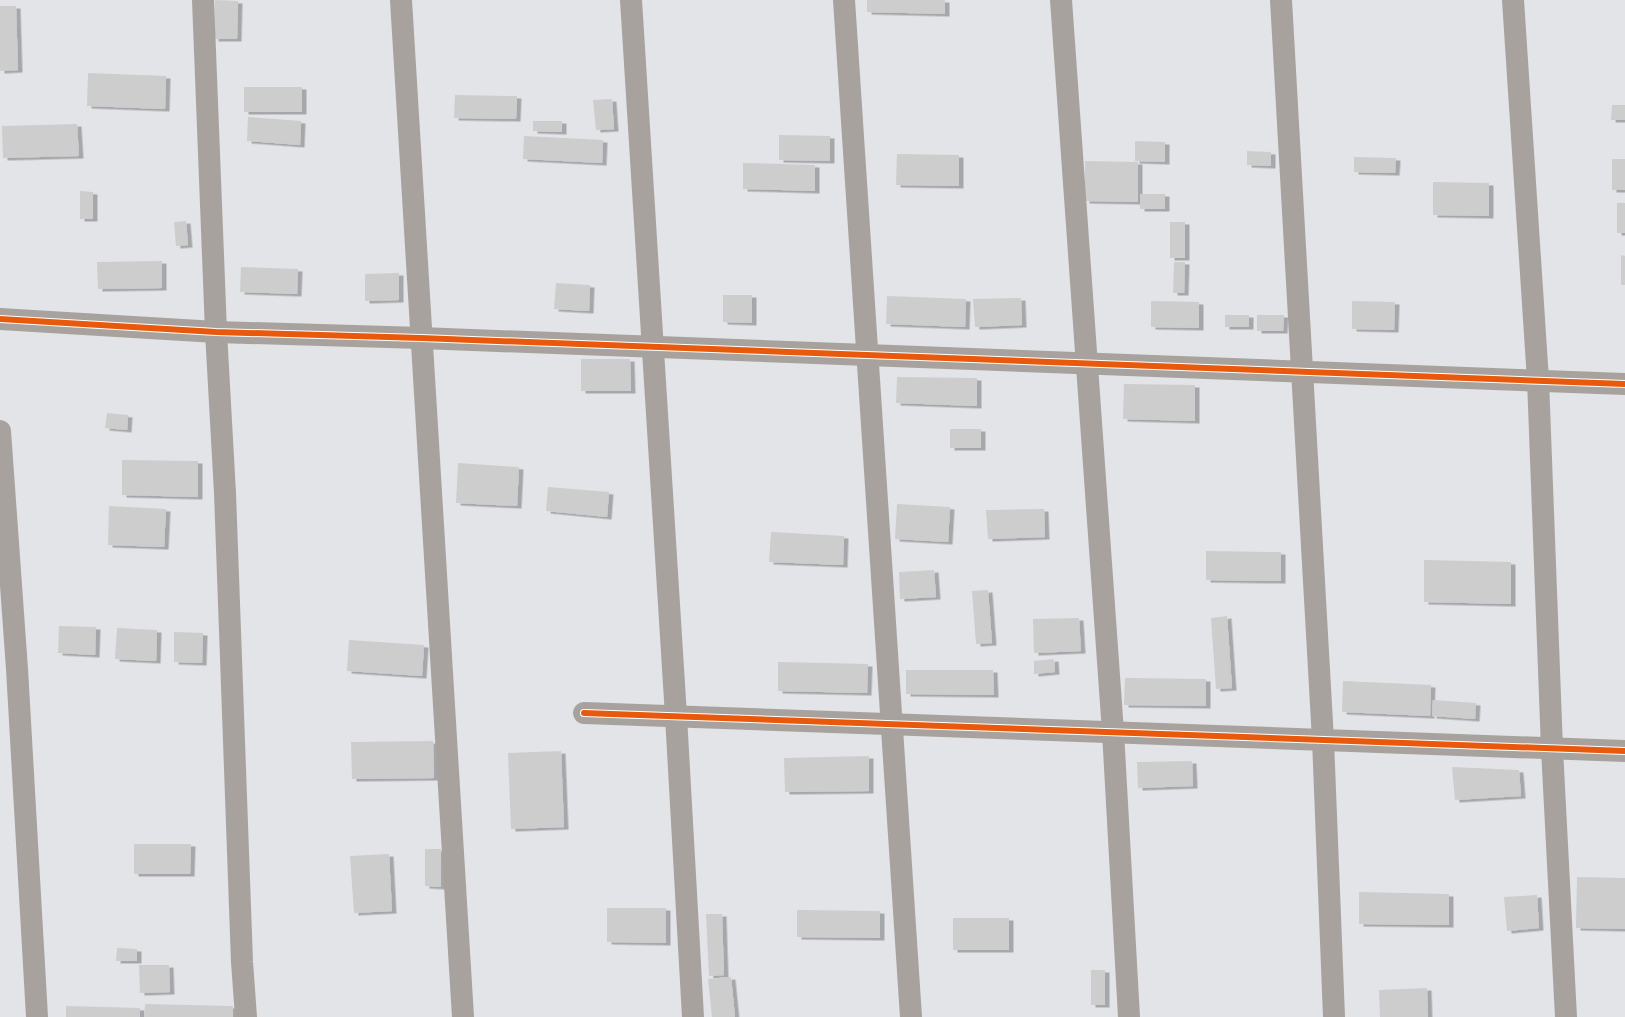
<svg xmlns="http://www.w3.org/2000/svg" width="1625" height="1017" viewBox="0 0 1625 1017" font-family="'Exo 2',sans-serif">
  <defs>
    <filter id="shadow"><feDropShadow dx="4.5" dy="2.5" stdDeviation="0" flood-color="#0004"/></filter>
  </defs>
  <rect width="100%" height="100%" fill="#e2e4e8"/>
  <g fill="#cdcdcd" filter="url(#shadow)">
    <path d="M215 0 238 1 237 39H214Z"/>
    <path d="M867 0H945V14L867 12Z"/>
    <path d="M0 6H16L18 70 0 71Z"/>
    <path d="M88 73 166 76 165 109 87 106Z"/>
    <rect x="244" y="87" width="58" height="25"/>
    <path d="M455 95 517 96 516 119 454 118Z"/>
    <path d="M612 99 614 129 596 130 593 100Z"/>
    <path d="M1612 105H1625V120H1611Z"/>
    <path d="M248 117 301 121 300 145 247 141Z"/>
    <path d="M533 121H562V132L533 131Z"/>
    <path d="M77 124 79 156 3 158 2 126Z"/>
    <path d="M779 135 830 136V161L779 160Z"/>
    <path d="M524 136 603 140 602 163 523 159Z"/>
    <path d="M1135 141 1165 142V162L1135 161Z"/>
    <path d="M1247 151 1271 152V166L1247 165Z"/>
    <path d="M897 154 959 155V186L896 185Z"/>
    <path d="M1354 157 1396 158 1395 173 1354 172Z"/>
    <rect x="1612" y="159" width="13" height="31"/>
    <path d="M1085 161 1138 162V202L1085 201Z"/>
    <path d="M743 163 815 165V191L743 189Z"/>
    <path d="M1433 182 1489 183V216L1433 215Z"/>
    <path d="M80 191 93 192V219H80Z"/>
    <rect x="1140" y="194" width="25" height="15"/>
    <rect x="1617" y="203" width="8" height="30"/>
    <path d="M186 221 188 245 176 246 174 222Z"/>
    <rect x="1170" y="222" width="15" height="36"/>
    <path d="M1621 255 1625 256V285H1621Z"/>
    <path d="M162 261V288L98 289 97 262Z"/>
    <path d="M1174 262H1185L1184 293H1173Z"/>
    <path d="M241 267 298 269 297 294 240 292Z"/>
    <path d="M399 273V300L365 301V274Z"/>
    <path d="M556 283 590 285 589 311 554 309Z"/>
    <path d="M723 295H752V323L723 322Z"/>
    <path d="M887 296 966 299 965 327 886 324Z"/>
    <path d="M1021 298 1022 325 975 327 973 299Z"/>
    <path d="M1151 301 1199 302V328L1151 327Z"/>
    <path d="M1352 301 1395 302 1394 330 1352 329Z"/>
    <rect x="1225" y="315" width="24" height="12"/>
    <path d="M1257 315H1284L1283 331H1257Z"/>
    <path d="M581 359H630L631 391H581Z"/>
    <path d="M897 377 977 378V406L896 403Z"/>
    <path d="M1124 384 1195 385V421L1123 419Z"/>
    <path d="M107 413 128 415 127 430 105 428Z"/>
    <rect x="950" y="429" width="31" height="19"/>
    <path d="M122 460 198 461V497L122 495Z"/>
    <path d="M458 463 519 467 517 506 456 503Z"/>
    <path d="M548 487 609 492 607 517 546 511Z"/>
    <path d="M897 504 950 507 948 542 895 539Z"/>
    <path d="M109 506 166 509 164 547 108 545Z"/>
    <path d="M1044 509 1045 537 988 539 986 510Z"/>
    <path d="M771 532 844 536 843 565 769 562Z"/>
    <path d="M1206 551 1281 552V581L1206 580Z"/>
    <path d="M1424 560 1511 562V604L1424 602Z"/>
    <path d="M934 570 936 597 900 599 899 572Z"/>
    <path d="M988 590 992 643 976 644 972 591Z"/>
    <path d="M1227 616 1232 688 1216 689 1211 618Z"/>
    <path d="M1079 618 1081 651 1034 653 1033 619Z"/>
    <path d="M59 626 96 627 95 655 58 653Z"/>
    <path d="M117 628 157 630 156 661 115 659Z"/>
    <path d="M174 632 203 633 202 663 174 662Z"/>
    <path d="M349 640 424 645 422 676 347 671Z"/>
    <path d="M1054 659 1055 672 1034 674V661Z"/>
    <path d="M778 662 868 664 867 693 778 691Z"/>
    <path d="M906 670H993L994 695 906 694Z"/>
    <path d="M1125 678 1206 679V706L1124 705Z"/>
    <path d="M1343 681 1431 685 1430 716 1342 712Z"/>
    <path d="M1433 700 1476 703 1475 719 1432 716Z"/>
    <path d="M433 741 434 778 352 779 351 742Z"/>
    <path d="M561 751 564 827 511 829 508 753Z"/>
    <path d="M869 756V791L785 792 784 758Z"/>
    <path d="M1192 761 1193 786 1138 788 1137 762Z"/>
    <path d="M1452 767 1519 770 1521 796 1455 800Z"/>
    <path d="M134 844H191L190 874H134Z"/>
    <path d="M425 849H441V887L425 886Z"/>
    <path d="M389 854 392 911 354 913 350 856Z"/>
    <path d="M1577 877 1625 878V929L1576 928Z"/>
    <path d="M1359 892 1449 894V925L1359 924Z"/>
    <path d="M1537 895 1539 928 1507 931 1504 897Z"/>
    <path d="M607 908H666V943L607 942Z"/>
    <path d="M797 910 880 911V938L797 937Z"/>
    <path d="M706 914H722L724 975 709 976Z"/>
    <rect x="953" y="918" width="56" height="32"/>
    <path d="M117 948 137 949V961H116Z"/>
    <path d="M139 965H169L170 992 140 993Z"/>
    <rect x="1091" y="970" width="14" height="35"/>
    <path d="M731 977 735 1017H712L708 979Z"/>
    <path d="M1427 988 1428 1017H1380L1379 990Z"/>
    <path d="M145 1004 233 1006V1017H144Z"/>
    <path d="M66 1006 140 1008V1017H66Z"/>
  </g>
  <g fill="none" stroke-linecap="round" stroke-linejoin="round">
    <g stroke="#a8a29e" stroke-width="22">
      <path d="M203 0 216 332 225 493 242 962 246 1017"/>
      <path d="M401 0 463 1017"/>
      <path d="M631 0 676 716 693 1017"/>
      <path d="M844 0 911 1017"/>
      <path d="M1061 0 1113 732 1129 1017"/>
      <path d="M1281 0 1323 740 1334 1017"/>
      <path d="M1513 0 1538 380 1552 749 1566 1017"/>
      <path d="M0 319 216 332 421 338 1625 384"/>
      <path d="M0 431 17 669 37 1017"/>
      <path d="M584 713 1625 751"/>
    </g>
    <g stroke="#fff" stroke-width="8">
      <g id="cycleway">
        <path d="M0 319 216 332 421 338 1625 384"/>
        <path d="M584 713 1625 751"/>
      </g>
    </g>
    <use href="#cycleway" stroke="#e8590c" stroke-width="6"/>
  </g>
</svg>
